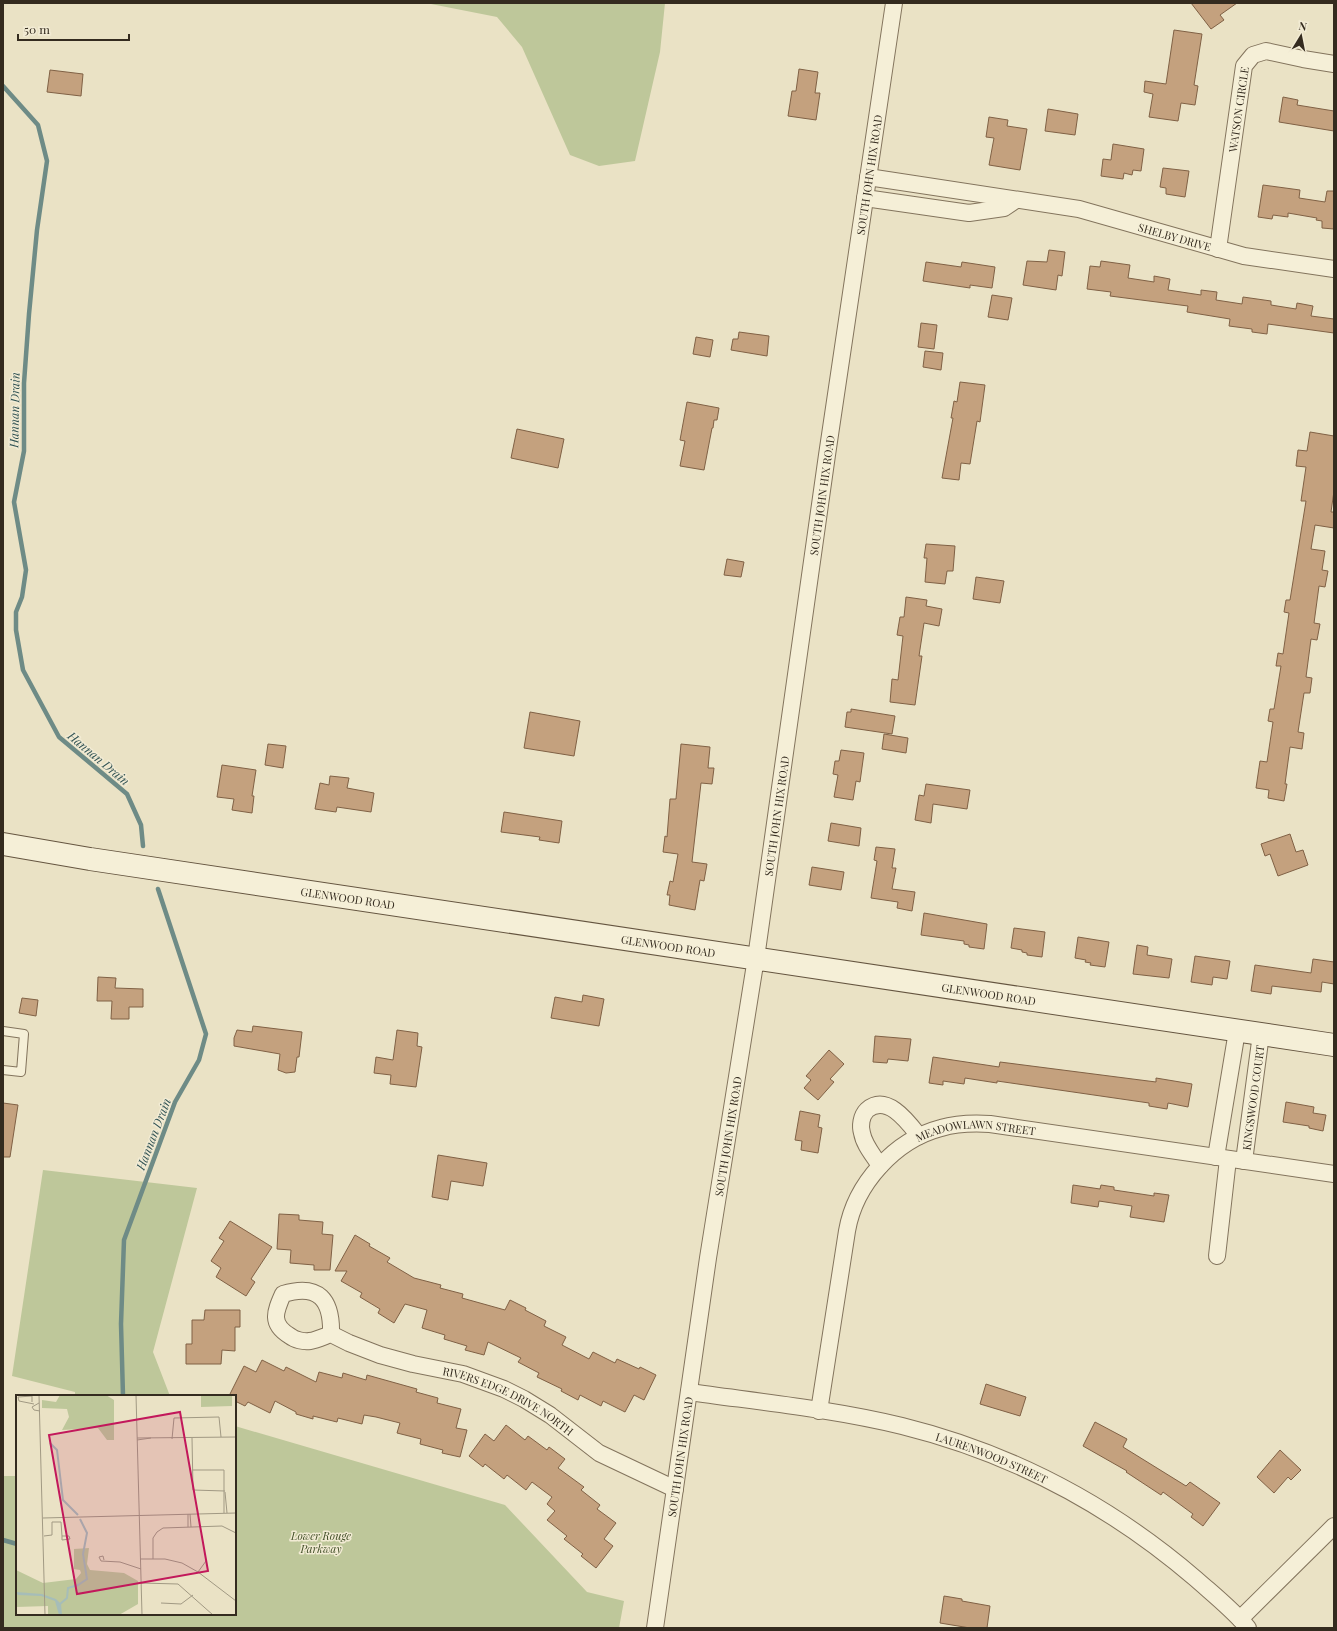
<svg xmlns="http://www.w3.org/2000/svg" width="1337" height="1631" viewBox="0 0 1337 1631" font-family="'Playfair Display',serif">
  <rect width="100%" height="100%" fill="#eae2c5"/>
  <g fill="#bec79a">
    <path d="M410 3H665L660 52 635 161 599 166 570 155 522 47 497 17 431 4Z"/>
    <path d="M43 1170 197 1188 153 1352 170 1396H75V1392L12 1376Z"/>
    <path d="M235 1426 505 1505 587 1592 624 1601 619 1628H3V1476H17V1614H235Z"/>
  </g>
  <g fill="none" stroke-linecap="round" stroke-linejoin="round">
    <g stroke="#6e8b86" stroke-width="4.5">
      <path d="M3 86 38 125 47 161 37 230 29 314 24 383V451L14 502 26 570 22 597 16 612V630L23 670 59 737 127 794 141 825 143 846"/>
      <path d="M123 1396 121 1324 124 1240 175 1102 199 1060 206 1034 158 889"/>
      <path d="M3 1540 17 1544"/>
    </g>
  </g>
  <g fill="#c4a17e" stroke="#806145">
    <path d="M1191 3H1237L1220 15 1224 20 1211 29Z"/>
    <path d="M1174 30 1202 34 1194 85 1198 86 1195 105 1181 103 1178 121 1149 117 1153 94 1144 92 1145 81 1166 84Z"/>
    <path d="M799 69 818 72 815 93H820L816 120 788 116 792 91H796Z"/>
    <path d="M50 70 83 74 81 96 47 92Z"/>
    <path d="M1283 97 1298 100 1297 105 1334 111V131L1279 122Z"/>
    <path d="M1048 109 1078 114 1075 135 1045 131Z"/>
    <path d="M989 117 1008 120 1007 126 1027 129 1020 170 989 165 994 138 986 137Z"/>
    <path d="M1113 144 1144 149 1141 171 1133 170 1132 175 1124 173 1123 179 1101 176 1103 159 1111 160Z"/>
    <path d="M1163 168 1189 171 1185 197 1166 194V188L1160 187Z"/>
    <path d="M1263 185 1300 190 1299 198 1325 202 1327 191H1334V229L1322 228V221L1316 220 1317 218 1288 213V217L1273 215 1272 219 1258 217Z"/>
    <path d="M1049 250 1065 252 1062 276 1058 275 1056 290 1023 285 1027 261 1047 262Z"/>
    <path d="M1101 261 1130 265 1128 278 1154 282V276L1170 279 1168 290 1201 295V290L1217 292 1216 300 1242 304 1243 297 1271 301V305L1296 309 1297 303 1313 306 1311 316 1334 319V333L1268 324 1267 334 1252 332V329L1229 326 1230 319 1187 312 1188 306 1110 296 1111 292 1087 289 1090 266 1100 267Z"/>
    <path d="M926 262 961 267 962 262 995 267 992 288 970 285V288L923 281Z"/>
    <path d="M992 295 1012 298 1008 320 988 317Z"/>
    <path d="M921 323 937 325 934 349 918 347Z"/>
    <path d="M739 332 769 336 767 356 731 350 733 339H738Z"/>
    <path d="M696 337 713 340 710 357 693 354Z"/>
    <path d="M925 351 943 353 941 370 923 367Z"/>
    <path d="M960 382 985 385 980 422 977 421 970 464 961 463 959 480 942 478 953 418H951L954 401 957 402Z"/>
    <path d="M687 402 719 408 717 420H714L713 428H712L704 470 680 466 685 441 680 440Z"/>
    <path d="M517 429 564 439 558 468 511 458Z"/>
    <path d="M1310 432 1334 436V491L1331 512H1334V528L1315 525 1311 549 1325 551 1322 570 1328 571 1325 587 1319 586 1314 623 1320 624 1317 640 1311 639 1306 677 1312 678 1310 693H1304L1298 732 1304 733 1302 749 1290 747 1285 784H1287L1284 801 1268 798 1269 790 1256 788 1260 761 1267 762 1273 722 1268 721 1270 709H1274L1281 666H1276L1278 653 1283 654 1289 613 1284 612 1286 600H1290L1306 501H1301L1306 467 1296 466 1298 450 1307 451Z"/>
    <path d="M926 544 955 546 953 571H947L945 584 925 582 927 558H924Z"/>
    <path d="M727 559 744 562 741 577 724 575Z"/>
    <path d="M976 577 1004 581 1000 603 973 599Z"/>
    <path d="M906 597 927 600 926 606 942 609 939 626 924 623 919 656H922L915 705 890 702 892 679 898 680 903 636 897 635 900 617H904Z"/>
    <path d="M851 709 895 716 892 734 845 727 847 712H851Z"/>
    <path d="M530 712 580 721 574 756 524 748Z"/>
    <path d="M884 734 908 738 906 753 882 749Z"/>
    <path d="M268 744 286 746 283 768 265 765Z"/>
    <path d="M681 744 710 747 708 768H714L712 784 701 783 692 862 707 864 704 881 700 880 695 910 669 905 670 895H667L670 881 673 882 678 854 663 852 665 836 667 837 670 799H676Z"/>
    <path d="M841 750 864 753 860 782 856 781 853 800 834 797 838 775 833 774 835 761H839Z"/>
    <path d="M222 765 256 770 252 796H254L252 813 232 810 234 799 217 797Z"/>
    <path d="M330 776 349 778 347 788 374 793 371 812 337 807 336 812 315 809 320 783 329 785Z"/>
    <path d="M926 784 970 790 967 809 933 804 931 823 915 820 919 795 924 796Z"/>
    <path d="M504 812 562 821 559 843 539 840 540 837 501 832Z"/>
    <path d="M831 823 861 828 859 846 828 841Z"/>
    <path d="M1290 834 1296 852 1303 850 1308 865 1278 876 1270 854 1265 856 1261 844Z"/>
    <path d="M876 847 895 849 892 868H896L892 889 915 892 912 911 897 908 898 902 871 898 877 861 874 860Z"/>
    <path d="M812 867 844 872 841 890 809 885Z"/>
    <path d="M924 913 987 924 984 949 969 947V945L964 944V941L921 935Z"/>
    <path d="M1014 928 1045 932 1042 957 1027 955V953L1022 952V950L1011 948Z"/>
    <path d="M1078 937 1109 942 1105 967 1090 965 1091 963 1085 962 1086 960 1075 958Z"/>
    <path d="M1137 945 1148 947 1147 955 1172 959 1169 978 1133 974Z"/>
    <path d="M1195 956 1230 961 1227 979 1213 977 1212 985 1191 982Z"/>
    <path d="M1313 959 1334 962V984L1322 982 1321 992 1272 986 1271 994 1251 991 1255 965 1311 973Z"/>
    <path d="M98 977 116 978 115 988 143 989V1007H129V1019H111L112 1001H97Z"/>
    <path d="M583 995 604 999 599 1026 551 1018 555 997 582 1002Z"/>
    <path d="M22 998 38 1000 36 1016 19 1013Z"/>
    <path d="M253 1026 302 1032 299 1057H297L295 1072 286 1073 278 1070 280 1054 234 1046V1038L237 1030 252 1032Z"/>
    <path d="M397 1030 418 1033 417 1046 422 1047 416 1087 390 1084 391 1075 374 1073 376 1057 393 1060Z"/>
    <path d="M875 1036 911 1039 908 1061 888 1059 887 1063 873 1062Z"/>
    <path d="M829 1050 844 1064 830 1079 834 1082 818 1100 804 1088 811 1080 806 1076Z"/>
    <path d="M933 1057 999 1067 1000 1062 1156 1082V1078L1192 1084 1188 1107 1168 1103 1167 1109 1149 1106V1103L997 1081V1083L965 1078 964 1084 943 1081V1085L929 1083Z"/>
    <path d="M1286 1102 1314 1107 1313 1113 1326 1115 1323 1131 1309 1128V1126L1283 1122Z"/>
    <path d="M3 1103 18 1105 10 1157H3Z"/>
    <path d="M800 1111 820 1115 818 1127 822 1128 818 1153 801 1150 802 1141 795 1140Z"/>
    <path d="M438 1155 487 1163 483 1186 451 1181 448 1200 432 1197Z"/>
    <path d="M1073 1185 1100 1189 1101 1185 1114 1187V1190L1154 1196V1193L1169 1195 1164 1222 1130 1217 1132 1206 1099 1201 1098 1207 1071 1203Z"/>
    <path d="M279 1214 299 1215V1220L323 1222 322 1234 333 1235 330 1270H314V1265L290 1263 291 1250 277 1249Z"/>
    <path d="M230 1221 272 1247 251 1279 255 1282 246 1296 216 1277 221 1268 211 1261 224 1241 219 1238Z"/>
    <path d="M355 1235 370 1244 369 1246 390 1258 387 1262 414 1278 441 1285 440 1288 463 1294 462 1298 505 1310 510 1300 526 1308 525 1310 546 1321 544 1326 566 1337 562 1345 589 1359 593 1352 615 1363 617 1359 639 1369 640 1367 656 1375 644 1400 634 1395 625 1412 603 1401 601 1406 580 1395 578 1400 561 1391 562 1389 537 1377 539 1373 518 1362 521 1358 488 1342 484 1355 465 1350 467 1346 444 1339 445 1335 422 1328 427 1310 405 1304 394 1323 378 1313 380 1309 360 1297 362 1293 341 1281 347 1271H335Z"/>
    <path d="M205 1310H240V1327H235V1351L222 1350 221 1364H186V1344H192V1320H204Z"/>
    <path d="M262 1360 284 1371 286 1367 316 1382 319 1372 342 1378 343 1373 366 1380 367 1375 417 1389 416 1392 438 1398 437 1403 461 1409 456 1428 467 1430 460 1457 442 1453 443 1450 420 1444 421 1439 397 1433 400 1423 376 1417 364 1415 362 1424 338 1418 337 1422 313 1416V1419L296 1414V1412L275 1401 270 1413 248 1402 245 1406 235 1401V1396H229L244 1366 256 1372Z"/>
    <path d="M986 1384 1026 1397 1020 1416 980 1404Z"/>
    <path d="M1095 1422 1127 1439 1123 1447 1186 1486 1190 1482 1220 1503 1203 1526 1191 1517 1193 1514 1163 1492 1161 1495 1126 1472 1127 1471 1083 1446Z"/>
    <path d="M506 1425 525 1440 528 1436 547 1450 549 1447 565 1459 558 1468 584 1487 581 1490 600 1505 597 1509 616 1523 604 1539 613 1546 596 1568 581 1556 583 1554 564 1539 567 1536 547 1520 555 1511 547 1504 552 1497 532 1482 526 1490 507 1475 504 1479 485 1464 483 1467 469 1456 485 1434 494 1441Z"/>
    <path d="M1280 1450 1301 1470 1291 1480 1288 1477 1274 1493 1257 1477Z"/>
    <path d="M944 1596 962 1599V1601L990 1606 987 1628H970L940 1623Z"/>
  </g>
  <g fill="none" stroke-linecap="round" stroke-linejoin="round">
    <g stroke="#83745d" stroke-width="10">
      <path id="lane" d="M3 1031 24 1034 21 1072 3 1070"/>
    </g>
    <g stroke="#83745d" stroke-width="18">
      <g id="street">
        <path id="s1" d="M868 177 1079 209 1244 256 1334 269"/>
        <path d="M865 198 969 213 1004 208 1016 200"/>
        <path id="s2" d="M1218 249 1244 66 1253 55 1266 51 1303 59 1334 64"/>
        <path d="M1216 1157 1237 1031"/>
        <path id="s3" d="M1244 1161 1261 1034"/>
        <path d="M880 1166C874 1156 864 1145 862 1133 860 1126 861 1116 867 1110 887 1093 908 1122 919 1136"/>
        <path d="M1217 1256 1228 1159"/>
        <path id="s4" d="M331 1334C332 1300 319 1283 283 1294 275 1312 270 1324 290 1336 295 1340 304 1342 310 1341 317 1340 325 1336 331 1334L349 1343 380 1355 413 1364 463 1374 504 1389 524 1399 550 1415 599 1453 675 1489"/>
        <path id="s5" d="M689 1392C760 1402 832 1409 902 1426 1011 1453 1111 1506 1196 1579 1214 1595 1233 1610 1248 1628"/>
        <path id="s6" d="M819 1411 847 1231C855 1184 895 1140 941 1128 958 1123 974 1123 990 1124L1334 1174"/>
        <path d="M1240 1619 1334 1526"/>
        <path id="s7" d="M655 1628 708 1258 756 958 827 455 894 3"/>
      </g>
    </g>
    <g stroke="#655540" stroke-width="24">
      <g id="secondary">
        <path id="s8" d="M3 844 90 859 1334 1045"/>
      </g>
    </g>
    <use href="#lane" stroke="#f5efd7" stroke-width="8"/>
    <use href="#street" stroke="#f5efd7" stroke-width="16"/>
    <use href="#secondary" stroke="#f5efd7" stroke-width="22"/>
  </g>
  <g text-anchor="middle" dominant-baseline="central" stroke-width="3" stroke-linejoin="round" paint-order="stroke">
    <g font-size="11" fill="#342b1f" stroke="#f2ebd4">
      <text stroke="none"><textPath href="#s2" startOffset="141">WATSON CIRCLE</textPath></text>
      <text stroke="none"><textPath href="#s7" startOffset="1469">SOUTH JOHN HIX ROAD</textPath></text>
      <text stroke="none"><textPath href="#s1" startOffset="313">SHELBY DRIVE</textPath></text>
      <text stroke="none"><textPath href="#s7" startOffset="1145">SOUTH JOHN HIX ROAD</textPath></text>
      <text stroke="none"><textPath href="#s7" startOffset="821">SOUTH JOHN HIX ROAD</textPath></text>
      <text stroke="none"><textPath href="#s8" startOffset="349">GLENWOOD ROAD</textPath></text>
      <text stroke="none"><textPath href="#s8" startOffset="673">GLENWOOD ROAD</textPath></text>
      <text stroke="none"><textPath href="#s8" startOffset="997">GLENWOOD ROAD</textPath></text>
      <text stroke="none"><textPath href="#s3" startOffset="64">KINGSWOOD COURT</textPath></text>
      <text stroke="none"><textPath href="#s7" startOffset="497">SOUTH JOHN HIX ROAD</textPath></text>
      <text stroke="none"><textPath href="#s6" startOffset="363">MEADOWLAWN STREET</textPath></text>
      <text stroke="none"><textPath href="#s4" startOffset="362">RIVERS EDGE DRIVE NORTH</textPath></text>
      <text stroke="none"><textPath href="#s7" startOffset="173">SOUTH JOHN HIX ROAD</textPath></text>
      <text stroke="none"><textPath href="#s5" startOffset="311">LAURENWOOD STREET</textPath></text>
    </g>
    <g font-size="11" font-style="italic" fill="#424f28" stroke="#f2ebd4">
      <text x="321" y="1535">Lower Rouge<tspan x="321" dy="13">Parkway</tspan></text>
    </g>
    <g font-size="12" font-style="italic" fill="#305253" stroke="#f2ebd4">
      <text transform="translate(14 410) rotate(-89)">Hannan Drain</text>
      <text transform="translate(99 758) rotate(40)">Hannan Drain</text>
      <text transform="translate(153 1134) rotate(-69)">Hannan Drain</text>
    </g>
  </g>
  <g transform="translate(16 1395)">
    <rect width="220" height="220" fill="#eae2c5"/>
    <path d="M44 0H90L98 5V45H91L82 33 46 35 53 22 51 14 26 13V5L40 7ZM185 0H216V11L185 12ZM73 153 71 169 74 175 108 178 122 186V209L103 220H32V211L0 212V175L27 188 60 184 65 178 64 175 58 174V154Z" fill="#bec79a"/>
    <path d="M0 197 26 199 40 204 45 209 46 220H43L39 206 25 201 2 200Z" fill="#a6bdb8"/>
    <path fill="none" stroke="#a6bdb8" stroke-width="2" d="M34 48 41 55 47 105 62 120M44 209 51 203 52 193 62 190 71 184 67 159 71 138 64 124"/>
    <path fill="none" stroke="#a19983" stroke-width="1" d="M23 0 29 220M120 0 126 220M16 7V1L2 2 3 6 18 9M23 8 16 12 18 15 24 16M121 43 220 42M176 43 177 95 209 96M156 44 158 23 203 22 205 42M121 45 135 43M177 75H208V118M209 97 211 118M172 119V132M174 119 175 132M27 123 220 118M45 127 46 141V145L54 144 53 141H46M28 141 36 140V127H45M124 164H149L166 168 182 177 220 206M137 164V143L141 137 147 133 206 131 220 138M88 165 87 161 83 162 85 166 104 167 125 174M182 177 190 166M125 188 162 189 197 220M145 208 165 209 177 200"/>
    <path fill="#c2185b" fill-opacity="0.15" stroke="#c2185b" stroke-width="2" d="M164 17 192 176 61 199 33 40Z"/>
    <rect width="220" height="220" fill="none" stroke="#342b1f" stroke-width="2"/>
  </g>
  <rect width="1337" height="1631" fill="none" stroke="#342b1f" stroke-width="8"/>
  <g transform="translate(1301 36) rotate(10)" stroke="#f2ebd4" stroke-width="3" paint-order="stroke">
  <path d="M0-3L7 15L0 10L-7 15Z" fill="#342b1f"/>
  <text y="-6" font-size="11" font-weight="bold" text-anchor="middle" fill="#342b1f">N</text>
  </g>
  <path d="M18 34v6h111v-6" fill="none" stroke="#342b1f" stroke-width="2"/>
  <text x="24" y="34" font-size="12" fill="#342b1f" stroke="#f2ebd4" stroke-width="3" paint-order="stroke">50 m</text>
</svg>
